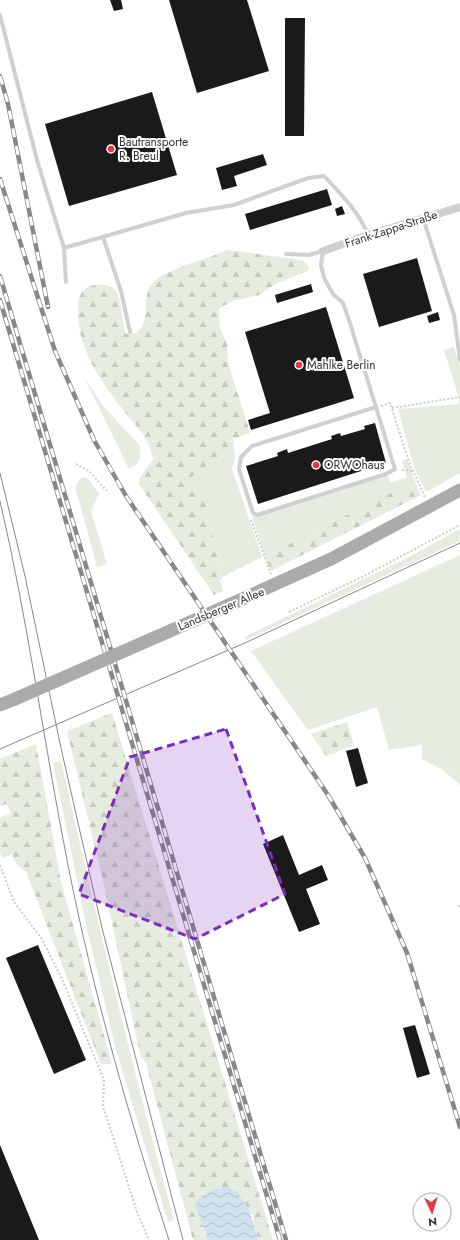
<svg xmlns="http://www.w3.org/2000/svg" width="460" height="1240" viewBox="0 0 460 1240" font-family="Jost,sans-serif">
  <defs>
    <pattern id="forest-firs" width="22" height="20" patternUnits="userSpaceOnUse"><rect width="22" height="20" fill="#e6ecdf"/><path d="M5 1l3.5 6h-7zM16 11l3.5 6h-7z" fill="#c6cbc0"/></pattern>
    <pattern id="water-waves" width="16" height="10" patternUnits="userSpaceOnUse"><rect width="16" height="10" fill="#cfe2ee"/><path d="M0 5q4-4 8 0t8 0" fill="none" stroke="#b2c2cd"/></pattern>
  </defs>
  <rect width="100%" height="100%" fill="#fff"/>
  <g fill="#e6ecdf">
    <path d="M454 347 460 365V473L428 491 425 490 414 467 398 409 459 404C457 386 449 368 444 350Z"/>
    <path d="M84 377 103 406 140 446V458L137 464 129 469Z"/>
    <path d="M234 446 235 458 232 469 262 557 222 577 204 498 190 478Z"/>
    <path d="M407 459 416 484 391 493 265 556 252 517 379 478 388 476 390 483 407 477 402 461Z"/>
    <path d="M85 477 90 481 99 494 91 511 107 564 97 567 75 486 81 478Z"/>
    <path d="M460 529V541L246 640 245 637 407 558Z"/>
    <path d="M460 555V790V785L443 770 422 759V745L389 750 377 707 308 730 251 651Z"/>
    <path d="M61 761C96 915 132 1068 174 1220L168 1222 116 1050 87 929 53 763Z"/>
  </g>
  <g fill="url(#forest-firs)">
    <path d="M227 250 302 260C305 262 309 266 309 270L276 284 259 295 233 301 219 308 220 329 227 342 228 363 250 433 233 439 234 446 190 478 204 498 222 577 220 581 223 591 214 595 139 484 140 478 153 459C149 439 142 433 129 417 105 387 76 350 78 309 78 291 86 283 104 285 108 286 112 286 115 290 123 299 121 322 126 334L136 333C152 322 141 299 151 285 164 268 208 260 227 250Z"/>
    <path d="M416 484 421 495 271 571 265 556 391 493Z"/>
    <path d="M112 713 273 1240H258L252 1214 202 1227 208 1240H193L146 1063 140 1054 103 881 67 731Z"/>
    <path d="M347 722 354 745 326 756 311 734Z"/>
    <path d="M36 744 61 882 112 1064H101L26 872 16 864 12 854 3 859 0 853V817L11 814 7 804 0 806V759Z"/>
  </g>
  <path fill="url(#water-waves)" d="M228 1187C248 1198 253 1220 258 1240H208L195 1205C203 1192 214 1188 228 1187Z"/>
  <g fill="#1a1a1a">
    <path d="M110 0H121L123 9 114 11Z"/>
    <path d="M169 0H247L269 71 197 93Z"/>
    <path d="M285 18H305L304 136H285Z"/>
    <path d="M152 92 177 175 69 206 45 124Z"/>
    <path d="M263 154 267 165 234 176 237 186 222 190 216 168Z"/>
    <path d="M327 189 332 205 250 230 245 214Z"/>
    <path d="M342 206 345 214 337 216 335 209Z"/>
    <path d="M417 258 432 311 379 327 363 274Z"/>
    <path d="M311 284 313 292 277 303 275 295Z"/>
    <path d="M326 307 354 398 251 430 248 420 270 413 245 332Z"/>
    <path d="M438 312 440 320 429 323 427 316Z"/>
    <path d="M375 423 386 463 258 504 246 466 278 456 277 453 287 449 288 453 332 439 331 436 340 433 341 436 365 429 364 426Z"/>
    <path d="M358 748 368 783 356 787 346 751Z"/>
    <path d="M283 835 299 875 322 865 328 880 306 889 320 924 299 932 263 844Z"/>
    <path d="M38 945 86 1060 54 1074 6 958Z"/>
    <path d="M415 1025 430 1074 417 1078 403 1028Z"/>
    <path d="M0 1145 39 1240H0Z"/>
  </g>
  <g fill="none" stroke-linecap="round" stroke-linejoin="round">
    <g stroke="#cdcdcd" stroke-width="2" stroke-dasharray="2 2" stroke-linecap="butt">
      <path d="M381 406 390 403 409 462 425 497"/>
      <path d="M392 408 460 397"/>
      <path d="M76 464 89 471 107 491"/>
      <path d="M402 470 413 471"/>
      <path d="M251 520 271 574"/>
      <path d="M289 612 362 577 460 525"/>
      <path d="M0 865 14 902 42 939 62 979 104 1080 103 1106 137 1212 149 1240"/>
      <path d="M458 906H460"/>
    </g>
    <g stroke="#d0d0d0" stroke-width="4">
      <path d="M0 15 37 160 64 248 66 282"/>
      <path d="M423 218 454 315 460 360"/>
      <path d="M103 237 121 291 130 332"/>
      <path d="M64 248 186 213 234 205 308 178 324 176C341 194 359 212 368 235"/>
      <path d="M286 254 309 255 323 251 321 265 324 278 333 294 343 303 349 320 395 469 386 474 257 515 253 513 239 469 241 457 252 446 376 407"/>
    </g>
    <path stroke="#d0d0d0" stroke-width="8" d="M323 251 368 235 460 207"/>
    <g stroke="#ababab" stroke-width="13">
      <path d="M229 605 331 559 460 490"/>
      <path d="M0 705 15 699"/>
    </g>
    <g stroke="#888" stroke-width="1">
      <path d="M0 473 25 576 61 748 102 928 183 1240"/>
      <path d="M0 501C28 621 44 744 68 865 93 992 129 1117 169 1240"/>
      <path d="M0 749 247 642 460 543"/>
    </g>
    <g stroke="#888" stroke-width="4.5">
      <g id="rail">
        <path d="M0 76 8 104 48 307"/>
        <path d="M0 179 55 351 94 440 126 496 328 795 365 858 407 953 460 1127"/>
        <path d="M0 276 286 1240"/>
        <path d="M0 300 280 1240"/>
      </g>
    </g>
    <use href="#rail" stroke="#fff" stroke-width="3" stroke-dasharray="9" stroke-linecap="butt"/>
    <path stroke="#ababab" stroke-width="13" d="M15 699 229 605"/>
  </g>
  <path fill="#7b2cbf" fill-opacity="0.2" stroke="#7b2cbf" stroke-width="3" stroke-dasharray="8 5" stroke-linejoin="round" d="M226 729 285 894 195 939 79 894 130 757Z"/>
  <g fill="#e63946" stroke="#fff" stroke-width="1.5">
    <circle cx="111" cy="149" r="4"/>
    <circle cx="299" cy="365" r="4"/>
    <circle cx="316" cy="465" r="4"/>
  </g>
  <g text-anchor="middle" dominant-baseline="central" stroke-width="4" stroke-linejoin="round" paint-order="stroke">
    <g font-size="12" fill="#333" stroke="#fff" text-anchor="start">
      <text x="119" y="142">Bautransporte<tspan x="119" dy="14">R. Breul</tspan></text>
      <text x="307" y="365">Mahlke Berlin</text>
      <text x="324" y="465">ORWOhaus</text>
    </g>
    <g font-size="12" fill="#333" stroke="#fff">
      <text transform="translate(391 229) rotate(-18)">Frank-Zappa-Straße</text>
      <text transform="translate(221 609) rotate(-23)">Landsberger Allee</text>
    </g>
  </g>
  <g transform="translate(432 1212) rotate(176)"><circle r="19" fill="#ffffff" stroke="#adadad"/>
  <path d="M0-3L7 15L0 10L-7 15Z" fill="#e63946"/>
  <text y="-6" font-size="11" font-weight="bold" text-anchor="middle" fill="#333333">N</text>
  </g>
</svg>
